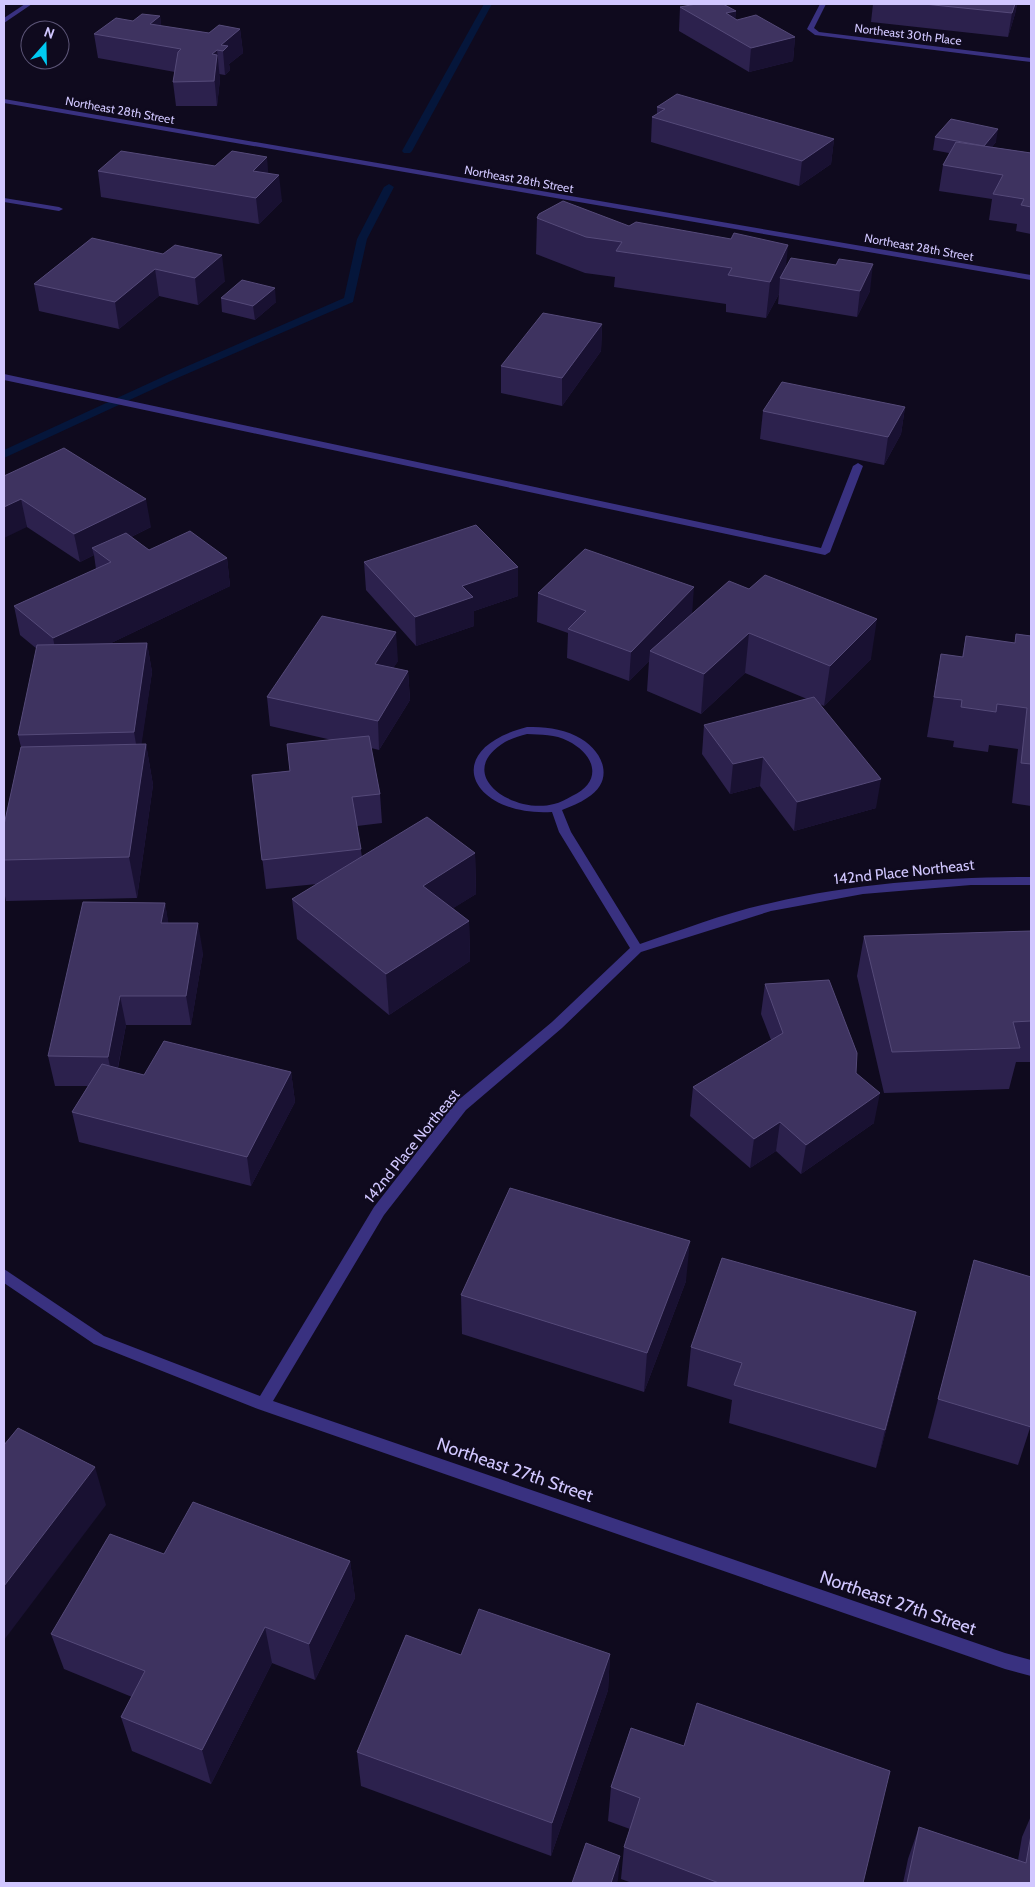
<svg xmlns="http://www.w3.org/2000/svg" width="1035" height="1887" viewBox="0 0 1035 1887" font-family="Cabin,sans-serif">
  <rect width="100%" height="100%" fill="#0f0a1e"/>
  <g fill="none" stroke-linecap="round" stroke-linejoin="round">
    <g fill="#05163b" fill-rule="evenodd">
      <path d="M484 4H492L412 151 410 153H404L402 151Z"/>
      <path d="M389 184 394 187 367 239 353 302 175 379 4 458V450L167 375 344 298 357 239 384 187Z"/>
    </g>
    <g fill="#393180" fill-rule="evenodd">
      <path d="M25 4H32L4 23V18Z"/>
      <path d="M820 4H826L814 28 819 32 1031 58V62L815 35 807 29Z"/>
      <path d="M4 99 1031 275V280L4 103Z"/>
      <path d="M4 198 59 207 63 209 59 211 4 202Z"/>
      <path d="M4 374 821 548 853 466 858 463 863 466 830 552 825 555 4 380Z"/>
      <path d="M527 727C544 727 560 728 576 736 602 748 617 780 587 798 580 803 571 806 562 810L571 832 640 944C682 930 728 912 771 903 856 883 944 877 1031 877V885H971L863 894 771 911 641 952 562 1028 466 1110 384 1215 273 1401 1005 1653 1031 1660V1676L1005 1669 258 1409 94 1344 4 1283V1269L104 1336 260 1396 374 1207 456 1102 552 1022 630 948 559 832 552 812C473 817 436 751 527 727ZM527 734C541 735 555 734 568 741 596 755 603 782 572 796 566 799 560 803 554 804 513 815 452 774 505 742 512 738 520 736 527 734Z"/>
    </g>
  </g>
  <g fill="#2c214d">
    <path d="M873 4H1017L1015 14 1008 37 871 22Z"/>
    <path d="M680 7 736 11 735 19 737 20 795 37 793 61 749 72 679 31Z"/>
    <path d="M160 16 161 26 209 33 240 29 243 53 229 64 230 70 225 75 219 74 220 79 217 106H176L173 82 175 72 98 58 94 34 133 21Z"/>
    <path d="M657 107 834 139 831 164 799 186 651 142 652 117 657 114Z"/>
    <path d="M935 137 996 142 992 147 1031 153V234L1016 231 1017 224 989 220 992 199 939 191 943 165 949 153 933 150Z"/>
    <path d="M215 166 269 173 282 201 259 224 101 197 98 171Z"/>
    <path d="M537 218 629 226 786 267 870 291 857 317 778 304 779 294 766 318 726 312V304L614 287 615 277 585 273 536 254Z"/>
    <path d="M92 238 225 281 198 305 159 296 119 329 39 311 34 284Z"/>
    <path d="M221 298 276 302 255 320 222 312Z"/>
    <path d="M602 324 601 351 562 406 501 393V366Z"/>
    <path d="M905 407 901 434 884 465 760 439 763 411Z"/>
    <path d="M4 476 151 527 131 537 149 550 227 558 230 586 109 644 147 643 152 672 141 744H146L153 785 137 898 6 901 4 891V825L21 747 18 735 37 649 20 635 14 606 96 569 94 555 80 562 27 527Z"/>
    <path d="M364 562 518 596 474 611V626L416 646 366 590Z"/>
    <path d="M538 593 692 613 871 659 824 706 820 704 876 808 794 831 760 786 730 794 702 754 704 725 807 699 745 673 701 714 647 691 649 661 629 681 567 658 568 633 537 622Z"/>
    <path d="M1016 634 1031 636V806L1012 803 1018 749 989 745 988 752 953 747 954 741 927 737 941 654 962 657 966 636 1015 643Z"/>
    <path d="M398 661 393 668 408 671 410 700 379 750 371 748 380 794 382 823 357 826 362 857 475 853 476 894 453 908 469 921 470 961 389 1015 297 939 292 899 317 884 266 889 252 775 290 771 287 744 332 740 270 726 267 697Z"/>
    <path d="M165 903 168 923 203 953 191 1025H126L118 1068 144 1075 291 1072 295 1102 251 1186 79 1142 72 1112 88 1086H55L48 1056Z"/>
    <path d="M1031 931V1062H1016L1009 1089 884 1093 857 976 864 936Z"/>
    <path d="M765 984 856 1073 874 1123 801 1174 776 1151 750 1168 690 1116 693 1087 771 1040 761 1014Z"/>
    <path d="M974 1260 1031 1425 1018 1465 928 1438Z"/>
    <path d="M686 1281 644 1392 462 1334 461 1295Z"/>
    <path d="M691 1347 907 1351 876 1468 729 1423 732 1400 687 1386Z"/>
    <path d="M164 1554 350 1561 355 1598 315 1680 272 1663 211 1784 132 1751 121 1717 132 1697 64 1669 51 1634Z"/>
    <path d="M610 1654 608 1690 551 1856 361 1786 357 1752 461 1655Z"/>
    <path d="M631 1728 863 1883H632L621 1879 624 1847 630 1829 608 1821 611 1787Z"/>
    <path d="M1031 1816V1883H903L908 1859 919 1827 1018 1860 1022 1837Z"/>
  </g>
  <g fill="#191132">
    <path d="M1015 4H1017L1015 14 1008 37 1012 13Z"/>
    <path d="M736 11 734 34 726 13Z"/>
    <path d="M160 16 163 40 150 24Z"/>
    <path d="M240 29 243 53 229 64 230 70 225 75 223 51 221 45Z"/>
    <path d="M795 37 793 61 749 72 751 48Z"/>
    <path d="M217 50 220 79 217 106 212 54Z"/>
    <path d="M998 129 996 142 981 160 983 147Z"/>
    <path d="M834 139 831 164 799 186 802 161Z"/>
    <path d="M267 157 269 182 253 171Z"/>
    <path d="M279 175 282 201 259 224 256 198Z"/>
    <path d="M788 245 785 279 780 278 779 294 766 318 770 282Z"/>
    <path d="M222 255 225 281 198 305 195 278Z"/>
    <path d="M873 264 870 291 857 317 860 291Z"/>
    <path d="M155 269 159 296 119 329 115 302Z"/>
    <path d="M275 288 276 302 255 320 253 306Z"/>
    <path d="M602 324 601 351 562 406V378Z"/>
    <path d="M905 407 901 434 884 465 888 437Z"/>
    <path d="M21 499 27 527 4 538V507Z"/>
    <path d="M146 499 151 527 98 553 92 548 94 555 80 562 74 534Z"/>
    <path d="M227 558 230 586 59 668 53 638Z"/>
    <path d="M518 567V596L474 611V626L416 646 415 617 462 586Z"/>
    <path d="M694 587 692 616 650 651 649 661 629 681 631 652Z"/>
    <path d="M877 619 871 659 824 706 830 666Z"/>
    <path d="M396 632 398 661 377 694 375 664Z"/>
    <path d="M749 633 745 673 701 714 704 674Z"/>
    <path d="M147 643 152 672 139 762 134 732Z"/>
    <path d="M408 671 410 700 379 750 378 721Z"/>
    <path d="M146 744 153 785 137 898 129 857Z"/>
    <path d="M763 757 760 786 730 794 733 764Z"/>
    <path d="M881 779 876 808 794 831 797 802Z"/>
    <path d="M475 853 476 894 425 926 423 886Z"/>
    <path d="M165 903 170 932 161 923Z"/>
    <path d="M469 921 470 961 389 1015 386 974Z"/>
    <path d="M198 923 203 953 191 1025 186 996Z"/>
    <path d="M120 996 126 1025 114 1086 108 1057Z"/>
    <path d="M291 1072 295 1102 251 1186 247 1157Z"/>
    <path d="M880 1093 874 1123 801 1174 806 1145Z"/>
    <path d="M780 1122 776 1151 750 1168 754 1139Z"/>
    <path d="M690 1241 686 1281 644 1392 647 1353Z"/>
    <path d="M916 1312 907 1351 876 1468 885 1430Z"/>
    <path d="M95 1467 106 1505 4 1640V1586Z"/>
    <path d="M350 1561 355 1598 315 1680 309 1644Z"/>
    <path d="M265 1627 272 1663 211 1784 202 1750Z"/>
    <path d="M610 1654 608 1690 551 1856 552 1823Z"/>
    <path d="M620 1856 618 1880 617 1883H611Z"/>
  </g>
  <g fill="#3e3360" stroke="#554a79">
    <path d="M696 4H723L736 11 726 13 737 20 756 15 795 37 751 48 680 7Z"/>
    <path d="M924 4H1015L1012 13Z"/>
    <path d="M142 14 160 16 150 24 209 33 219 25 240 29 221 45 228 46 223 51 217 50 212 54 217 55 214 81 173 82 178 52 181 49 94 34 116 18 133 21Z"/>
    <path d="M677 94 834 139 802 161 652 117 665 109 657 107Z"/>
    <path d="M951 119 998 129 984 146 935 137Z"/>
    <path d="M956 142 1031 153V207L1021 205 1024 199 993 194 1003 175 943 165Z"/>
    <path d="M121 151 215 166 232 151 267 157 253 171 279 175 256 198 98 171Z"/>
    <path d="M563 201 629 226 636 222 731 239 734 233 788 245 770 282 728 275 732 268 616 251 622 242 586 237 537 218 539 214Z"/>
    <path d="M92 238 163 254 175 245 222 255 195 278 155 269 115 302 34 284Z"/>
    <path d="M791 258 836 265 839 259 873 264 860 291 780 278Z"/>
    <path d="M242 280 275 288 253 306 221 298Z"/>
    <path d="M543 313 602 324 562 378 501 366Z"/>
    <path d="M782 382 905 407 888 437 763 411Z"/>
    <path d="M64 448 146 499 74 534 21 499 4 507V476Z"/>
    <path d="M476 525 518 567 462 586 473 597 415 617 364 562Z"/>
    <path d="M190 531 227 558 53 638 14 606 111 562 92 548 126 533 149 550Z"/>
    <path d="M585 549 694 587 631 652 568 629 586 611 538 593Z"/>
    <path d="M765 575 877 619 830 666 749 633 704 674 650 651 729 581 749 589Z"/>
    <path d="M322 616 396 632 375 664 408 671 378 721 267 697Z"/>
    <path d="M1016 634 1031 636V764L1021 763 1027 708 997 704 996 712 961 707 962 700 934 697 941 654 963 657 966 636 1015 643Z"/>
    <path d="M147 643 134 732 18 735 37 645Z"/>
    <path d="M814 697 881 779 797 802 763 757 733 764 704 725Z"/>
    <path d="M369 736 380 794 352 797 361 849 262 860 252 775 290 771 287 744Z"/>
    <path d="M146 744 129 857 4 860V825L21 747Z"/>
    <path d="M427 817 475 853 423 886 469 921 386 974 292 899Z"/>
    <path d="M83 902 165 903 161 923H198L186 996H120L108 1057 48 1056Z"/>
    <path d="M1031 931V1021L1013 1022 1020 1048 892 1052 864 936Z"/>
    <path d="M829 980 857 1053 856 1073 880 1093 806 1145 780 1122 754 1139 693 1087 783 1033 765 984Z"/>
    <path d="M164 1041 291 1072 247 1157 72 1112 102 1064 144 1075Z"/>
    <path d="M510 1188 690 1241 647 1353 461 1295Z"/>
    <path d="M722 1258 916 1312 885 1430 734 1385 742 1363 691 1347Z"/>
    <path d="M974 1260 1031 1277V1427L938 1399Z"/>
    <path d="M18 1428 95 1467 4 1586V1445Z"/>
    <path d="M193 1502 350 1561 309 1644 265 1627 202 1750 121 1717 145 1671 51 1634 110 1534 164 1554Z"/>
    <path d="M479 1609 610 1654 552 1823 357 1752 406 1635 461 1655Z"/>
    <path d="M697 1703 890 1771 863 1883H719L624 1847 640 1798 611 1787 631 1728 684 1746Z"/>
    <path d="M919 1827 1026 1863 1031 1835V1883H907Z"/>
    <path d="M586 1843 620 1856 611 1883H572Z"/>
  </g>
  <g text-anchor="middle" dominant-baseline="central" stroke-width="4.5" stroke-linejoin="round" paint-order="stroke">
    <g font-size="12" fill="#d1c7ff" stroke="#0f0a1e">
      <text transform="translate(908 34) rotate(7)">Northeast 30th Place</text>
      <text transform="translate(120 110) rotate(10)">Northeast 28th Street</text>
      <text transform="translate(519 179) rotate(10)">Northeast 28th Street</text>
      <text transform="translate(919 247) rotate(10)">Northeast 28th Street</text>
    </g>
    <g font-size="15" fill="#d1c7ff" stroke="#0f0a1e">
      <text transform="translate(904 872) rotate(-6)">142nd Place Northeast</text>
      <text transform="translate(412 1146) rotate(-51)">142nd Place Northeast</text>
    </g>
    <g font-size="18" fill="#d1c7ff" stroke="#0f0a1e">
      <text transform="translate(515 1470) rotate(19)">Northeast 27th Street</text>
      <text transform="translate(898 1603) rotate(19)">Northeast 27th Street</text>
    </g>
  </g>
  <rect width="1035" height="1887" fill="none" stroke="#d1c7ff" stroke-width="10"/>
  <g transform="translate(45 45) rotate(20)"><circle r="24" fill="#0f0a1e" stroke="#5d5678"/>
  <path d="M0-4L9 19L0 12L-9 19Z" fill="#00caf2"/>
  <text y="-8" font-size="14" font-weight="bold" text-anchor="middle" fill="#d1c7ff">N</text>
  </g>
</svg>
